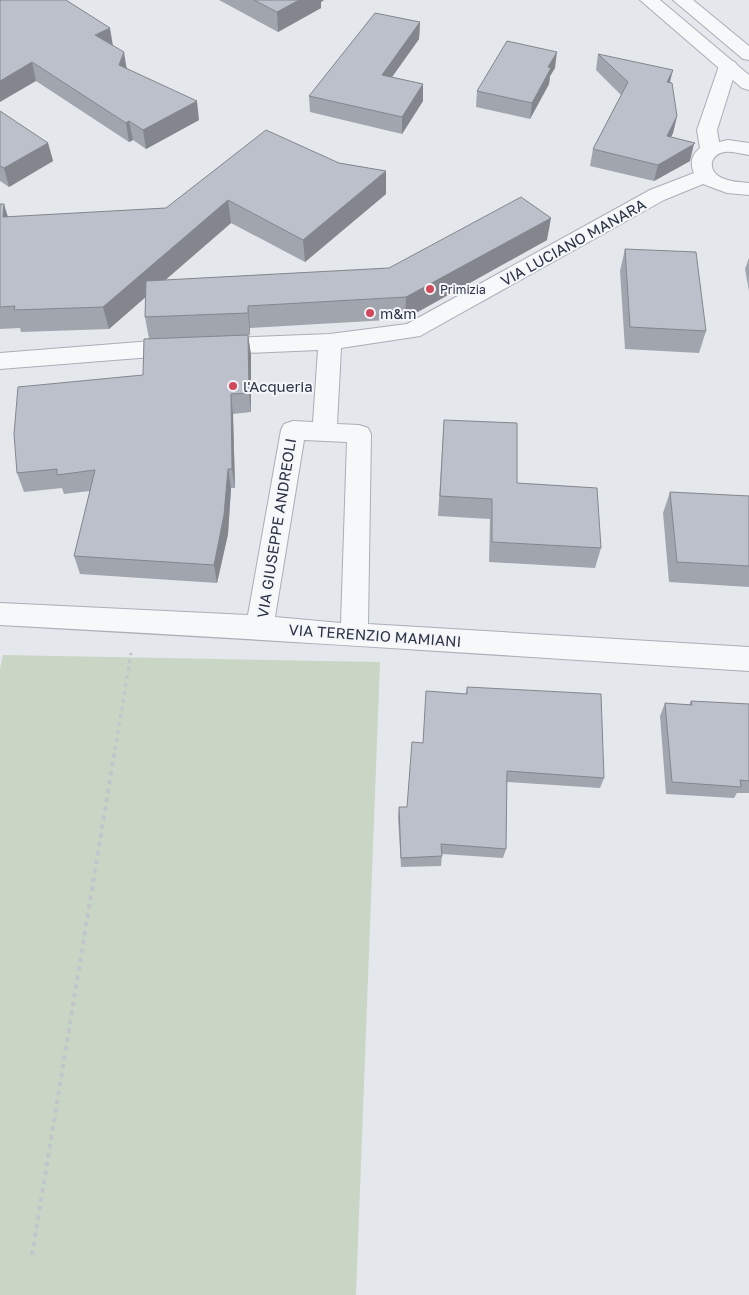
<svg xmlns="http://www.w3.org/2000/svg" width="749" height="1295" viewBox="0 0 749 1295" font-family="'Golos Text',sans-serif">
  <rect width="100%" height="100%" fill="#e4e7ec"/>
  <path fill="#c9d6c5" d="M3 655 380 662 356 1295H0V669Z"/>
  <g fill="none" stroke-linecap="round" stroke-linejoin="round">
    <g stroke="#a9aeb7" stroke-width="2">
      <path id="minor" d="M728 60 735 62 737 66 717 130 719 142 728 140 749 143V155C741 154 733 151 725 152 709 154 707 171 722 178 731 182 740 182 749 183V195L727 193 703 184 664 200 420 336 341 348 337 424 359 425 368 428 371 434 368 624 749 647V671C499 655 250 638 0 625V603L248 615 281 430 284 424 293 421 313 422 318 350 152 357 0 369V353L152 341 330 334 407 324 650 190 694 173C690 164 691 155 700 148L697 130 719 66 721 62ZM304 440 347 442 341 623 275 617Z"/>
    </g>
    <g stroke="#a9aeb7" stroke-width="2">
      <g id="tertiary">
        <path d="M640 0H660L749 75V90L742 88Z"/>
        <path d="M673 0H693L749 46V60L743 59Z"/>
      </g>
    </g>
    <path stroke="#c2c5cb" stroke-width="3" stroke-dasharray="4 4" stroke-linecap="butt" d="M115 750 131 653"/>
    <path stroke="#c2c5cb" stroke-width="4" stroke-dasharray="4.5 4.5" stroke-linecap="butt" d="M32 1255 115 749"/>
    <use href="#minor" fill="#f7f8fa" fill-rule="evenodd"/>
    <use href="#tertiary" fill="#f7f8fa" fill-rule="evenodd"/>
  </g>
  <g fill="#a1a5ae">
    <path d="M0 0 113 46 127 68 199 120 146 149 133 140 129 142 36 81Z"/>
    <path d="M219 0H324L321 2V8L278 32Z"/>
    <path d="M420 22 419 39 392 77 423 84V101L402 134 310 112 309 96Z"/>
    <path d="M598 54 670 83 677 116 673 133 671 137 690 161 654 181 590 166 593 149 621 95 596 70Z"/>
    <path d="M555 68 550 76 549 84 530 119 476 107 477 91Z"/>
    <path d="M0 111 48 143 53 161 9 187 0 181Z"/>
    <path d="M339 163 386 171V194L305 262 231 223 165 280 389 268 547 240 405 319 250 328V335H248L251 355V412L233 414 235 488H231L228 534 217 583 80 574 74 556 90 491 64 494 62 488 24 492 17 473 143 375 149 339 145 317V297L109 329 21 332 20 328 0 329V204L8 217 166 208Z"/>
    <path d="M625 249 706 331 699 353 625 349 620 271Z"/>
    <path d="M749 258V291L745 269Z"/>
    <path d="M444 420 517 483 601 548 595 568 489 562 490 519 438 516Z"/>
    <path d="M670 492 749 496V587L669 582 663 513Z"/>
    <path d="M467 687 604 778 600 788 507 782 506 849 503 858 442 854 441 866 401 867 398 817 399 807H407L423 743 466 693Z"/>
    <path d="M691 701 749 704V793H737L734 798 666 794 660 716 665 703 689 705Z"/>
  </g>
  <g fill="#83868d">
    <path d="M299 0H324L321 2V8L278 32 277 12Z"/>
    <path d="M420 22 419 39 382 91V75Z"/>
    <path d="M110 28 113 46 95 35Z"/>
    <path d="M124 52 127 71 119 65Z"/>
    <path d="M557 52 555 68 550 76 549 84 530 119 532 103 548 67Z"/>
    <path d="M32 62 36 81 0 102V81Z"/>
    <path d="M673 70 669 86 667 82Z"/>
    <path d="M423 84V101L402 134V117Z"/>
    <path d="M197 101 199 120 146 149 143 130Z"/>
    <path d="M677 116 673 133 663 152 667 136Z"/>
    <path d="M129 121 133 140 129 142 126 123Z"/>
    <path d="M48 143 53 161 9 187 4 168Z"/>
    <path d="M694 144 690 161 654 181 658 165Z"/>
    <path d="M386 171V194L305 262 303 240Z"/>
    <path d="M228 200 231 223 109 329 103 307Z"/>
    <path d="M4 204 11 227 3 217Z"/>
    <path d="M551 218 547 240 405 319 406 297Z"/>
    <path d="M248 306 250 328V335L248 313Z"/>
    <path d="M248 335 251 355V412L249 393Z"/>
    <path d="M231 394 233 414 235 488 232 469Z"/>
    <path d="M228 469 231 488 228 534 217 583 214 565Z"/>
  </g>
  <g fill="#bbc0ca" stroke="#83868d">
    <path d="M0 0H66L110 28 95 35 124 52 119 65 197 101 143 130 129 121 126 123 32 62 0 81Z"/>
    <path d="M254 0H299L277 12Z"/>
    <path d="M375 13 420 22 382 75 423 84 402 117 309 96Z"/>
    <path d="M507 41 557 52 548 67 551 68 532 103 477 91Z"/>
    <path d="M598 54 673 70 667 82 672 83 677 116 667 136 695 143 694 144 658 165 593 149 628 82Z"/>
    <path d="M0 111 48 143 4 168 0 166Z"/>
    <path d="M266 130 339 163 386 171 303 240 228 200 103 307 14 310 15 306 0 307V204H4L3 217 166 208Z"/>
    <path d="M521 197 551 218 406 297 248 306V313L145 317 146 281 389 268Z"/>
    <path d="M625 249 696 252 706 331 630 327Z"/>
    <path d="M248 335 249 393 231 394 232 469H228L224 515 214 565 74 556 95 470 57 475V469L17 473 14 434 18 387 143 375 144 339Z"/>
    <path d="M444 420 517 423V483L597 488 601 548 492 542V499L440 496Z"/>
    <path d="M670 492 749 496V566L677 562Z"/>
    <path d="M467 687 601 694 604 778 507 771 506 849 441 844 442 856 401 858 399 807H407L412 742 423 743 426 691 467 694Z"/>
    <path d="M691 701 749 704V781L740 780 741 787 672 782 665 703 692 705Z"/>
  </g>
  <g fill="#d1495b" stroke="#f4f6f9" stroke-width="2">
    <circle cx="430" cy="289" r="5"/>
    <circle cx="370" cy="313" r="5"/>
    <circle cx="233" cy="386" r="5"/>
  </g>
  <g text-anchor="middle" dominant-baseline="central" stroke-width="4" stroke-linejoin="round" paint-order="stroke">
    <g font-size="12" fill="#2b3445" stroke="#f4f6f9" text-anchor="start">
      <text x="440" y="289">Primizia</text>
    </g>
    <g font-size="15" fill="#2b3445" stroke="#f4f6f9">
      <text transform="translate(573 242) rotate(-29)">VIA LUCIANO MANARA</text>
      <text transform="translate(276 528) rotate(-81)">VIA GIUSEPPE ANDREOLI</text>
      <text transform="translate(375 635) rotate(4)">VIA TERENZIO MAMIANI</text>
    </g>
    <g font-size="15" fill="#2b3445" stroke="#f4f6f9" text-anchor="start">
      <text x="380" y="313">m&amp;m</text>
      <text x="243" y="386">l'Acqueria</text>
    </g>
  </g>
</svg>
